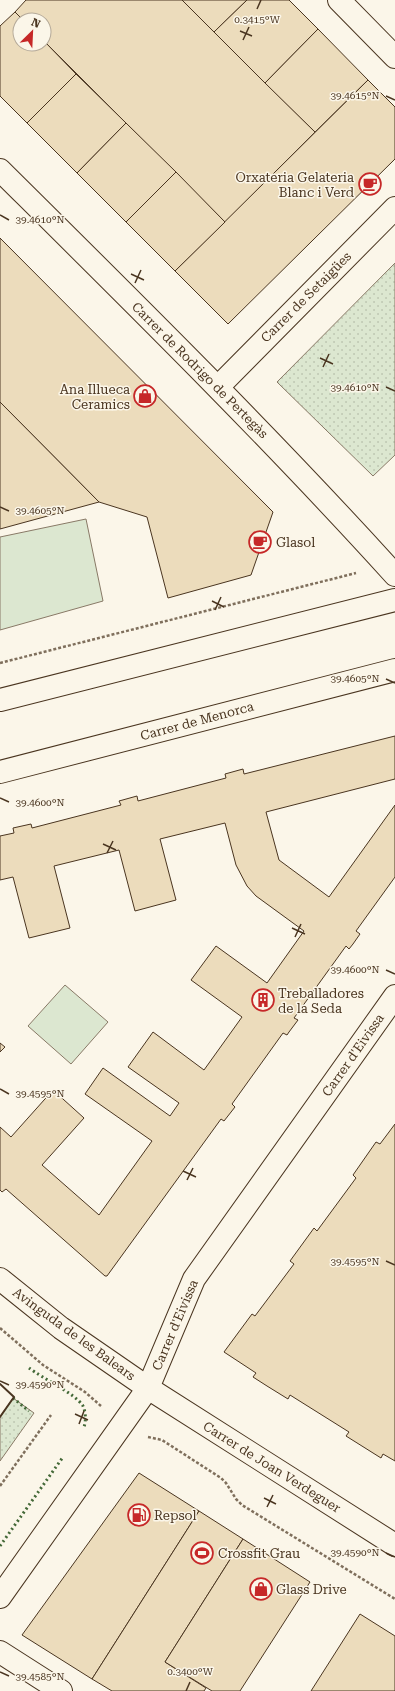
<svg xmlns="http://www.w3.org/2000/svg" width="395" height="1691" viewBox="0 0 395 1691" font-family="'Roboto Serif',serif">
  <defs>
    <pattern id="grass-dots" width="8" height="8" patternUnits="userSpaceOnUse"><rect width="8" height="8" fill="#dce7d0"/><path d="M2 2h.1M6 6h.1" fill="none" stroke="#bec7b2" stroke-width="1.8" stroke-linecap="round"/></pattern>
  </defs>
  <rect width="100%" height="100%" fill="#fbf6e9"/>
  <g fill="url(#grass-dots)" stroke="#887966">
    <path d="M395 263V455L373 476 277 382Z"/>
    <path d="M13 1398 34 1413 0 1461V1417Z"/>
  </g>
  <g fill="#dce7d0" stroke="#887966">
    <path d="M86 519 103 601 0 630V537Z"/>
    <path d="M65 985 108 1022 71 1064 28 1026Z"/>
  </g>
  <g fill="#ecdcbc" stroke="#4a3520">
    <path d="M26 0H182L315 132 225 222 44 41V20H23L15 12Z"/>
    <path d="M182 0H247L214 32Z"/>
    <path d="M247 0H289L318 29 265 83 214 32Z"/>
    <path d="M15 12 23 20H20V44H44V41L76 74 27 123 0 96V26Z"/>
    <path d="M318 29 368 80 315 132 265 83Z"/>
    <path d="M76 74 126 123 77 173 27 123Z"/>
    <path d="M368 80 395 107V159L228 324 175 271Z"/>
    <path d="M126 123 176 172 126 222 77 173Z"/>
    <path d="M176 172 225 222 175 271 126 222Z"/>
    <path d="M0 238 273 512 251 575 168 598 147 517 99 502 0 402Z"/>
    <path d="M0 402 99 502 0 529Z"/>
    <path d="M395 736V779L266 812 279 860 329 897 395 805V877L356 931 360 934 353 944 349 949 346 946 294 1018 298 1020 289 1032 287 1035 283 1033 232 1104 235 1107 224 1121 221 1119 107 1276H105L6 1189 2 1192 0 1190V1127L11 1137 53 1090 84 1118 42 1165 99 1215 152 1141 85 1094 103 1068 170 1116 179 1103 128 1067 153 1032 204 1070 242 1017 191 980 216 946 267 983 304 931 256 896 247 886 236 865 225 823 160 839 176 900 135 911 119 850 54 866 70 928 29 938 13 877 0 880V836L14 833 13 828 31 824 32 828 121 805 119 801 137 796 138 801 226 778 225 774 243 769 244 774Z"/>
    <path d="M0 1043 5 1047 0 1052Z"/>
    <path d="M395 1124V1461L383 1454 381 1458 346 1436 349 1432 290 1395 288 1399 267 1386 253 1377 256 1373 224 1352 252 1314 255 1316 294 1264 290 1261 314 1228 317 1231 356 1178 353 1175 376 1142 380 1144Z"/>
    <path d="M139 1473 199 1511 92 1679 22 1635Z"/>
    <path d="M199 1511 243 1539 165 1662 206 1688 204 1691H112L92 1679Z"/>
    <path d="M243 1539 310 1582 240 1691H212L165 1662Z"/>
    <path d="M360 1614 395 1636V1691H311Z"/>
  </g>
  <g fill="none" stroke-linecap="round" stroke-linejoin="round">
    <g stroke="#4a3520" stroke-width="24">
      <g id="minor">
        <path d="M339 0 395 57"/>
        <path d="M0 170C134 303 268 435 395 575"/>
        <path d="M218 387 395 208"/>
        <path d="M0 1597 148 1388 194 1279 395 996"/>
        <path d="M0 1652 61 1691"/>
      </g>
    </g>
    <g stroke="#4a3520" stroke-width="24">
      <g id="major">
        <path d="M0 700 395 600"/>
        <path d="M0 772 395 670"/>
        <path d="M0 1279 61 1328 148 1388 395 1545"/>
      </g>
    </g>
    <g stroke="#7f6f5c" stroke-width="2.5" stroke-dasharray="3 2" stroke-linecap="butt">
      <path d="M0 663 356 573"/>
      <path d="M0 1328 43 1365 85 1392 101 1406"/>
      <path d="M148 1437 162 1440 221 1478 226 1483 236 1499 242 1505 395 1599"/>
      <path d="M0 1486 51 1415"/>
    </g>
    <use href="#minor" stroke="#fbf6e9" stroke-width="22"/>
    <use href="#major" stroke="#fbf6e9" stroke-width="22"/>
    <g stroke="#436837" stroke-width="3" stroke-dasharray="2 3" stroke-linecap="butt">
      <path d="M29 1368C42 1378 76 1394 83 1406 86 1413 86 1421 84 1427"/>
      <path d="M13 1398 29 1411"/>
      <path d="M0 1546 63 1457"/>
    </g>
    <path stroke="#4a3520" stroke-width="2" d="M0 1384 14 1397 0 1417"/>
  </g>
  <path fill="none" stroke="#4a3520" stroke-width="1.5" d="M257 9 261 0M240 31 252 36M243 40 249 27M386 96 395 100M0 215 9 220M131 274 144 280M135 283 141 270M320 358 333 364M323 367 329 354M386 387 395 391M0 507 9 511M212 601 224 607M215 610 221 597M386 679 395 683M0 798 9 802M103 844 116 850M107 853 113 841M292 928 305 934M295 937 301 924M386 970 395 974M0 1089 9 1094M183 1171 196 1177M187 1180 193 1168M386 1261 395 1265M0 1381 9 1385M75 1414 88 1420M79 1424 84 1411M264 1498 276 1504M267 1507 273 1495M386 1553 395 1557M0 1672 9 1676M186 1691 190 1682"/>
  <defs>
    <g id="cafe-ring" transform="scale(1.15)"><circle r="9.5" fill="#fbf6e9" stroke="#c62828" stroke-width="1.5"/><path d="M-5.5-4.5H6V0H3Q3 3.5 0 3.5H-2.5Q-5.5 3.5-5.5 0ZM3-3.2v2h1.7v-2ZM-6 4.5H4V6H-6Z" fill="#c62828"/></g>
    <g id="shop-ring" transform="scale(1.15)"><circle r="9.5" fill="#fbf6e9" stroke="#c62828" stroke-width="1.5"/><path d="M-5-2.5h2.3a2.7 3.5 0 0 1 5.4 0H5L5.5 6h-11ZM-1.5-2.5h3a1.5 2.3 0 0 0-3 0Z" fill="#c62828"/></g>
    <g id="building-ring" transform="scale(1.15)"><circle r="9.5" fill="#fbf6e9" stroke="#c62828" stroke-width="1.5"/><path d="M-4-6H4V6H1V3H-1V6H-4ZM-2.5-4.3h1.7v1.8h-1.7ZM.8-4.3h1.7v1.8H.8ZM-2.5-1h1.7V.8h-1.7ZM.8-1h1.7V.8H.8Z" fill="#c62828"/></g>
    <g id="fuel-ring" transform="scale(1.15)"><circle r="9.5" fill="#fbf6e9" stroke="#c62828" stroke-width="1.5"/><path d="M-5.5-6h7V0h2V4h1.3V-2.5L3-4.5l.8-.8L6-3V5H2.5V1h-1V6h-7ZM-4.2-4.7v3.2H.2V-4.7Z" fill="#c62828"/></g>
    <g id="stadium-ring" transform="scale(1.15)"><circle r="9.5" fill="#fbf6e9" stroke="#c62828" stroke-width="1.5"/><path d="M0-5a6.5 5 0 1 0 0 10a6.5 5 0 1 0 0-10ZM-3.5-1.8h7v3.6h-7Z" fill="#c62828"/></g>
  </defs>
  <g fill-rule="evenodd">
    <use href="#cafe-ring" x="370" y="184"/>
    <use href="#shop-ring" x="145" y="396"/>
    <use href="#cafe-ring" x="260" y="542"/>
    <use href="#building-ring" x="263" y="1000"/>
    <use href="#fuel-ring" x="139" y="1515"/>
    <use href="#stadium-ring" x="202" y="1553"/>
    <use href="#shop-ring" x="261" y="1589"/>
  </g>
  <g text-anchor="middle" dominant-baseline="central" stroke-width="3" stroke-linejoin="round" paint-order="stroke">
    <g font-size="13" fill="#4a3520" stroke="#fbf6e9" text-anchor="start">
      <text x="354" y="177" text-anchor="end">Orxateria Gelateria<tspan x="354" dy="15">Blanc i Verd</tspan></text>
      <text x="130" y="389" text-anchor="end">Ana Illueca<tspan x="130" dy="15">Ceramics</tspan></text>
      <text x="276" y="542">Glasol</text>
      <text x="278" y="993">Treballadores<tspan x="278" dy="15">de la Seda</tspan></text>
      <text x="154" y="1515">Repsol</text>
      <text x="218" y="1553">Crossfit Grau</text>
      <text x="276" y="1589">Glass Drive</text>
    </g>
    <g font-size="13" fill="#4a3520" stroke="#fbf6e9">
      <text transform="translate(306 297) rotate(-45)">Carrer de Setaigües</text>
      <text transform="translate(200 370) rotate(45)">Carrer de Rodrigo de Pertegàs</text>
      <text transform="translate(197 721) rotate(-15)">Carrer de Menorca</text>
      <text transform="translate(353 1055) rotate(-55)">Carrer d'Eivissa</text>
      <text transform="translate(175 1325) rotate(-67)">Carrer d'Eivissa</text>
      <text transform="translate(74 1334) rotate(36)">Avinguda de les Balears</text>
      <text transform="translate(272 1467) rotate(32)">Carrer de Joan Verdeguer</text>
    </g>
  </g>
  <g font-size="10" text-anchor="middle" fill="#4a3520" stroke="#fbf6e9" stroke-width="3" stroke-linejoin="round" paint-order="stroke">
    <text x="257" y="23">0.3415°W</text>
    <text x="355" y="99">39.4615°N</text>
    <text x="40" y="223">39.4610°N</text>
    <text x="355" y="391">39.4610°N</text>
    <text x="40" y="514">39.4605°N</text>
    <text x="355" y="682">39.4605°N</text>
    <text x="40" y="806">39.4600°N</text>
    <text x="355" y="973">39.4600°N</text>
    <text x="40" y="1097">39.4595°N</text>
    <text x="355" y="1265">39.4595°N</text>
    <text x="40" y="1388">39.4590°N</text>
    <text x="355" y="1556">39.4590°N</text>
    <text x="190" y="1675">0.3400°W</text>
    <text x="40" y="1680">39.4585°N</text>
  </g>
  <g transform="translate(32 32) rotate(24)"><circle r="19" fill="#fbf6e9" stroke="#b4a999"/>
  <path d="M0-3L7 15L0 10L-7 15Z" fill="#c62828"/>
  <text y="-6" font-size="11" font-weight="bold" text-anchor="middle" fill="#4a3520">N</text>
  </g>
</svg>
